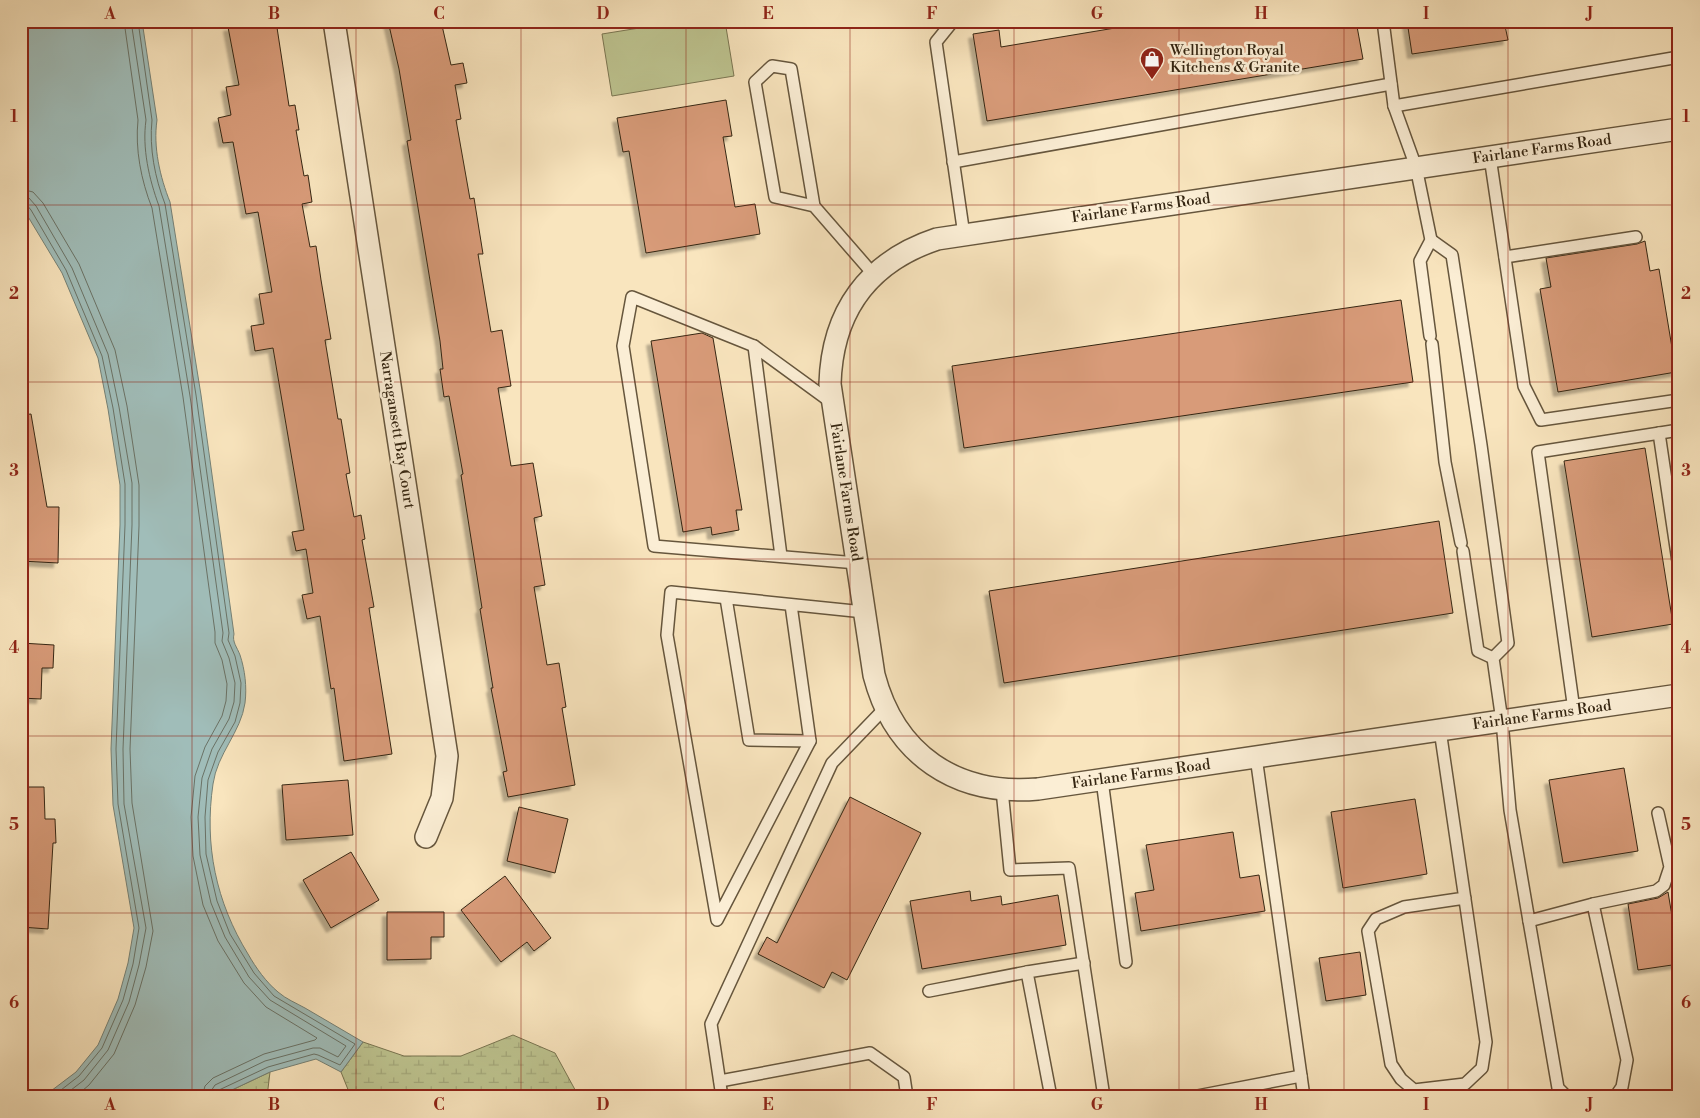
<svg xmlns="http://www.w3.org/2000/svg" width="1700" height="1118" viewBox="0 0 1700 1118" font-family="'Libre Bodoni',serif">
  <defs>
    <pattern id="wetland-marsh" width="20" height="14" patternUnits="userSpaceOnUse" patternTransform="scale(1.25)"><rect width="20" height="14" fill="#bec591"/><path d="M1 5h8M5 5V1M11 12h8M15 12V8" fill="none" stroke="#a4a97c"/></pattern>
    <filter id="shadow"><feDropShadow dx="-4.5" dy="4.5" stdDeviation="1" flood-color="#0004"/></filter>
  </defs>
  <rect width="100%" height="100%" fill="#f9e5be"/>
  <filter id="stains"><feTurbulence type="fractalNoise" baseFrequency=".004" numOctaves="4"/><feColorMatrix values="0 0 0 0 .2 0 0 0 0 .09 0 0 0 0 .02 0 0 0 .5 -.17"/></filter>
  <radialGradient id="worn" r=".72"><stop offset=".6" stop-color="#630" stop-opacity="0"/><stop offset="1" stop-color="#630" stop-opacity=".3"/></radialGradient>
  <path fill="#bec591" stroke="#7a7652" d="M683 21H725L734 76 612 96 602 34Z"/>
  <g fill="url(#wetland-marsh)" stroke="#7a7652">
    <path d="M513 1035 555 1053 579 1097H351L341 1072 363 1042 404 1056H461Z"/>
    <path d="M270 1072 267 1097H217Z"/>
  </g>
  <path fill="#a0bdb9" stroke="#758176" d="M21 21H142L157 120C153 147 160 177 170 202L201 395 234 634C232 642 237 647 240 655 245 670 247 687 245 703 241 732 217 754 213 784 204 845 216 902 248 954 256 968 266 982 278 992 286 999 296 1003 305 1008 324 1019 344 1031 363 1042L341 1072 316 1059 270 1072 217 1097H43L76 1072 98 1045 118 999 128 963 134 928 113 805 111 749 120 525V485L108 409 98 358 62 273 21 205Z"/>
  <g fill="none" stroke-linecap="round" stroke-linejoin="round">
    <g stroke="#6a7266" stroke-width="1">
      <path d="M124 21 138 120C135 149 141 180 152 208L183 397 215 632V643L222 660 227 684 226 701 222 716 205 747 195 776 191 817 193 856 203 905 218 941 244 983 266 1007 317 1038 315 1040 264 1054 213 1078 205 1086 202 1097"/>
      <path d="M131 21 146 120C142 148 149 179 159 206L190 396 223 633 222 641 229 658 235 683 234 702 229 719 212 749 202 778 198 817 200 855 211 903 225 937 249 977 270 1000 346 1046 338 1057 320 1048H313L265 1061 215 1085 211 1091 210 1097"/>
      <path d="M138 21 152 120C149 148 155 178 165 204L196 395 229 633 228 640 235 656 241 683 240 703 235 722 218 752 208 780 205 817 206 854 217 901 230 934 254 973 274 996 355 1044 340 1065 318 1055 314 1054 268 1067 219 1090 216 1097"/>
      <path d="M21 189 33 192 43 203 79 264 115 350 127 406 139 485V526L130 749 132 803 153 931 146 967 135 1005 114 1054 89 1085 75 1097"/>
      <path d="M21 196 29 198 36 206 72 268 108 354 119 407 132 483V525L123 749 124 804 146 928 139 965 129 1002 108 1050 84 1080 62 1097"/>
      <path d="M21 202 26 204 31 210 66 270 102 356 113 408 125 484V525L116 749 118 804 139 928 133 964 123 1000 102 1048 79 1076 52 1097"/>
    </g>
  </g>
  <g fill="#d89b79" stroke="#352612" filter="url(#shadow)">
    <path d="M263 21H276L289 106 295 105 299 130H296L304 176 308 175 312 202 302 204 310 247 316 246 321 280 331 339 325 340 338 419H341L350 473 346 474 354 517 361 515 365 539 362 540 374 607 369 608 392 754 344 761 334 688 331 689 320 616 307 619 302 595 313 593 306 549 296 551 292 532 304 530 273 348 255 351 251 326 264 324 259 294 272 292 258 212 246 214 233 142 223 143 218 118 231 115 226 87 239 85 228 27Z"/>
    <path d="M388 21H441L451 65 463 63 467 83 455 85 461 119 456 120 470 199 474 198 483 254H478L491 332 502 330 511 386 498 388 511 466 533 463 542 516 534 518 545 585 534 587 547 665 559 663 566 707 562 708 575 785 508 797 503 772 507 771 491 688H493L480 609 482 608 461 475 463 474 449 396 444 397 440 369H443L440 341 407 141 411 140 399 69Z"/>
    <path d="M1157 21H1356L1363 59 987 121 973 34 999 30 1001 47Z"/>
    <path d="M1407 21H1504L1508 40 1412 54Z"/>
    <path d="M726 100 732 136 723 137 735 207 755 204 760 234 646 253 629 151 623 152 617 118Z"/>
    <path d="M1645 241 1650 271 1659 269 1676 372 1558 392 1540 289 1551 287 1546 258 1637 244Z"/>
    <path d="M1401 300 1413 382 964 448 952 366Z"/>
    <path d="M702 333 713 338 742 510H736L739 530 712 535 711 527 683 532 651 341Z"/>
    <path d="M31 414 47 507H59L58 563 21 561V415Z"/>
    <path d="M1645 448 1673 624 1592 637 1564 461Z"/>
    <path d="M1439 521 1453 613 1004 683 989 591Z"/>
    <path d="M21 643 54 645 53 668H42L41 699 21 698Z"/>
    <path d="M1624 768 1638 851 1563 863 1549 780Z"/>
    <path d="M348 780 353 835 286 840 282 785Z"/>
    <path d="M21 787H44L45 819H55L56 843H53L48 929 21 927Z"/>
    <path d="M850 797 921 833 847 980 832 972 824 988 758 954 767 937 777 943Z"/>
    <path d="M1415 799 1427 874 1343 888 1331 812Z"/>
    <path d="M519 807 568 819 555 873 507 861Z"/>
    <path d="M1233 832 1240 878 1259 875 1265 911 1141 931 1135 893 1154 890 1146 845Z"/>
    <path d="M351 852 379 900 331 928 303 880Z"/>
    <path d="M505 876 551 938 534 951 527 942 501 962 461 910Z"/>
    <path d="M970 891 971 901 1001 896 1002 905 1058 895 1066 945 922 969 910 901Z"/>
    <path d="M1668 892 1675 934H1679V964L1638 970 1628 904 1658 898Z"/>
    <path d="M387 912H444V937H431V959L387 960Z"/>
    <path d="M1360 952 1366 995 1326 1001 1319 958Z"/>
  </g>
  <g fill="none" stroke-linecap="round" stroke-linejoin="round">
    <g stroke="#66563d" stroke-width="14">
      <g id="lane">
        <path d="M953 21 936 42 964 235"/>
        <path d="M1383 21 1394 106 1416 167 1431 240 1420 261 1430 336"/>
        <path d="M1394 106 1679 57"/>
        <path d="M1490 157 1524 386 1541 420 1679 400"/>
        <path d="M953 162 1391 84"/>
        <path d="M814 206 775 197 755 82 772 66 791 69 814 206 874 275"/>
        <path d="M1431 240 1452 255 1481 445 1508 643 1493 658 1502 721 1510 810 1529 921 1593 904 1656 891 1664 885 1670 867 1658 813"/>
        <path d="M1505 257 1636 237"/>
        <path d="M1432 344 1445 462 1461 543"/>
        <path d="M754 346 781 556"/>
        <path d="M831 402 754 346 632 297 623 346 654 546 857 563"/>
        <path d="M1659 433 1679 568"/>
        <path d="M1463 551 1478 651 1493 658"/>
        <path d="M726 598 749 740 810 741"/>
        <path d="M791 605 810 741 717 920 667 635 671 592 864 612"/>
        <path d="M1574 710 1538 452 1679 430"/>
        <path d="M1440 730 1486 1042 1482 1068 1465 1084 1414 1090 1401 1079 1391 1064 1368 931 1376 919 1404 907 1465 898"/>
        <path d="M1256 757 1304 1097"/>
        <path d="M1102 780 1126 962"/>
        <path d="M1002 790 1010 870 1069 868 1104 1097"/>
        <path d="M1593 904 1627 1060 1622 1087 1615 1097"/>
        <path d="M1529 921 1558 1088 1567 1097"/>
        <path d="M929 991 1027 972"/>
        <path d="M720 1081 870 1053 904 1077 907 1097"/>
        <path d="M722 1097 711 1024 832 763 885 708"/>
        <path d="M1051 1097 1027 972 1084 963"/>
        <path d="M1192 1097 1301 1076"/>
      </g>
    </g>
    <g stroke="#66563d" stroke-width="24">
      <g id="street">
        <path d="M334 21 447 756 442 798 426 837"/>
        <path d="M1679 129 937 239C868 262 832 312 830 384L874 675C895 755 956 796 1038 789L1679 695"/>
      </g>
    </g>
    <use href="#lane" stroke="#fbeed5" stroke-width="11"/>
    <use href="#street" stroke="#fbeed5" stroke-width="21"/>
  </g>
  <path fill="none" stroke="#8f2418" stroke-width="1" stroke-opacity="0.55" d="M192 21V1097M356 21V1097M521 21V1097M686 21V1097M850 21V1097M1014 21V1097M1179 21V1097M1344 21V1097M1508 21V1097M21 205H1679M21 382H1679M21 559H1679M21 736H1679M21 913H1679"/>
  <defs>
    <g id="shop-pin" transform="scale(1.25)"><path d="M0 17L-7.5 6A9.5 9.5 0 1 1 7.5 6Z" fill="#8f2418" stroke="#fbeed5"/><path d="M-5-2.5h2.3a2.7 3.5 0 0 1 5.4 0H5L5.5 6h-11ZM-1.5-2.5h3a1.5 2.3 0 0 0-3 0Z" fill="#fff"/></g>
  </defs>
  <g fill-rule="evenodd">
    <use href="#shop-pin" x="1152" y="59"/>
  </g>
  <g text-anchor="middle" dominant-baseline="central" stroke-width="5" stroke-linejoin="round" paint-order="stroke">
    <g font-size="15" fill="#352612" stroke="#fbeed5" text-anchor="start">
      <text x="1170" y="50">Wellington Royal<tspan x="1170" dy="17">Kitchens &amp; Granite</tspan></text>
    </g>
    <g font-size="15" fill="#352612" stroke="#fbeed5">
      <text transform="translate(1542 149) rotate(-8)">Fairlane Farms Road</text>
      <text transform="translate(1141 208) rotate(-8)">Fairlane Farms Road</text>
      <text transform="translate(397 430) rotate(81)">Narragansett Bay Court</text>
      <text transform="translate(846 492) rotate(81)">Fairlane Farms Road</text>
      <text transform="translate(1542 715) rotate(-8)">Fairlane Farms Road</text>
      <text transform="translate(1141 774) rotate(-8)">Fairlane Farms Road</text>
    </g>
  </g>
  <rect width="1700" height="1118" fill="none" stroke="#f9e5be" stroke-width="55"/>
  <rect x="28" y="28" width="1644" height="1062" fill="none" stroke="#8f2418" stroke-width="2"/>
  <g font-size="16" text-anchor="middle" font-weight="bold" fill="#8f2418">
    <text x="110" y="19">A</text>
    <text x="274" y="19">B</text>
    <text x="439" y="19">C</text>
    <text x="603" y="19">D</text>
    <text x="768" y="19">E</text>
    <text x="932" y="19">F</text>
    <text x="1097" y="19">G</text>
    <text x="1261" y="19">H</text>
    <text x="1426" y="19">I</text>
    <text x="1590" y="19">J</text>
    <text x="14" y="122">1</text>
    <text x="1686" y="122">1</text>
    <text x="14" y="299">2</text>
    <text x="1686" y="299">2</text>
    <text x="14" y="476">3</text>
    <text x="1686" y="476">3</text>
    <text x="14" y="653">4</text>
    <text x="1686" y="653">4</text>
    <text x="14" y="830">5</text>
    <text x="1686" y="830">5</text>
    <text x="14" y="1008">6</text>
    <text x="1686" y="1008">6</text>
    <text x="110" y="1110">A</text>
    <text x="274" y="1110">B</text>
    <text x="439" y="1110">C</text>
    <text x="603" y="1110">D</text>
    <text x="768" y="1110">E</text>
    <text x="932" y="1110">F</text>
    <text x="1097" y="1110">G</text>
    <text x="1261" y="1110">H</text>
    <text x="1426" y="1110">I</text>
    <text x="1590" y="1110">J</text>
  </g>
  <rect width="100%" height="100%" filter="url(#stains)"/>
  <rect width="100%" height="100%" fill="url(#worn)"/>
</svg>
